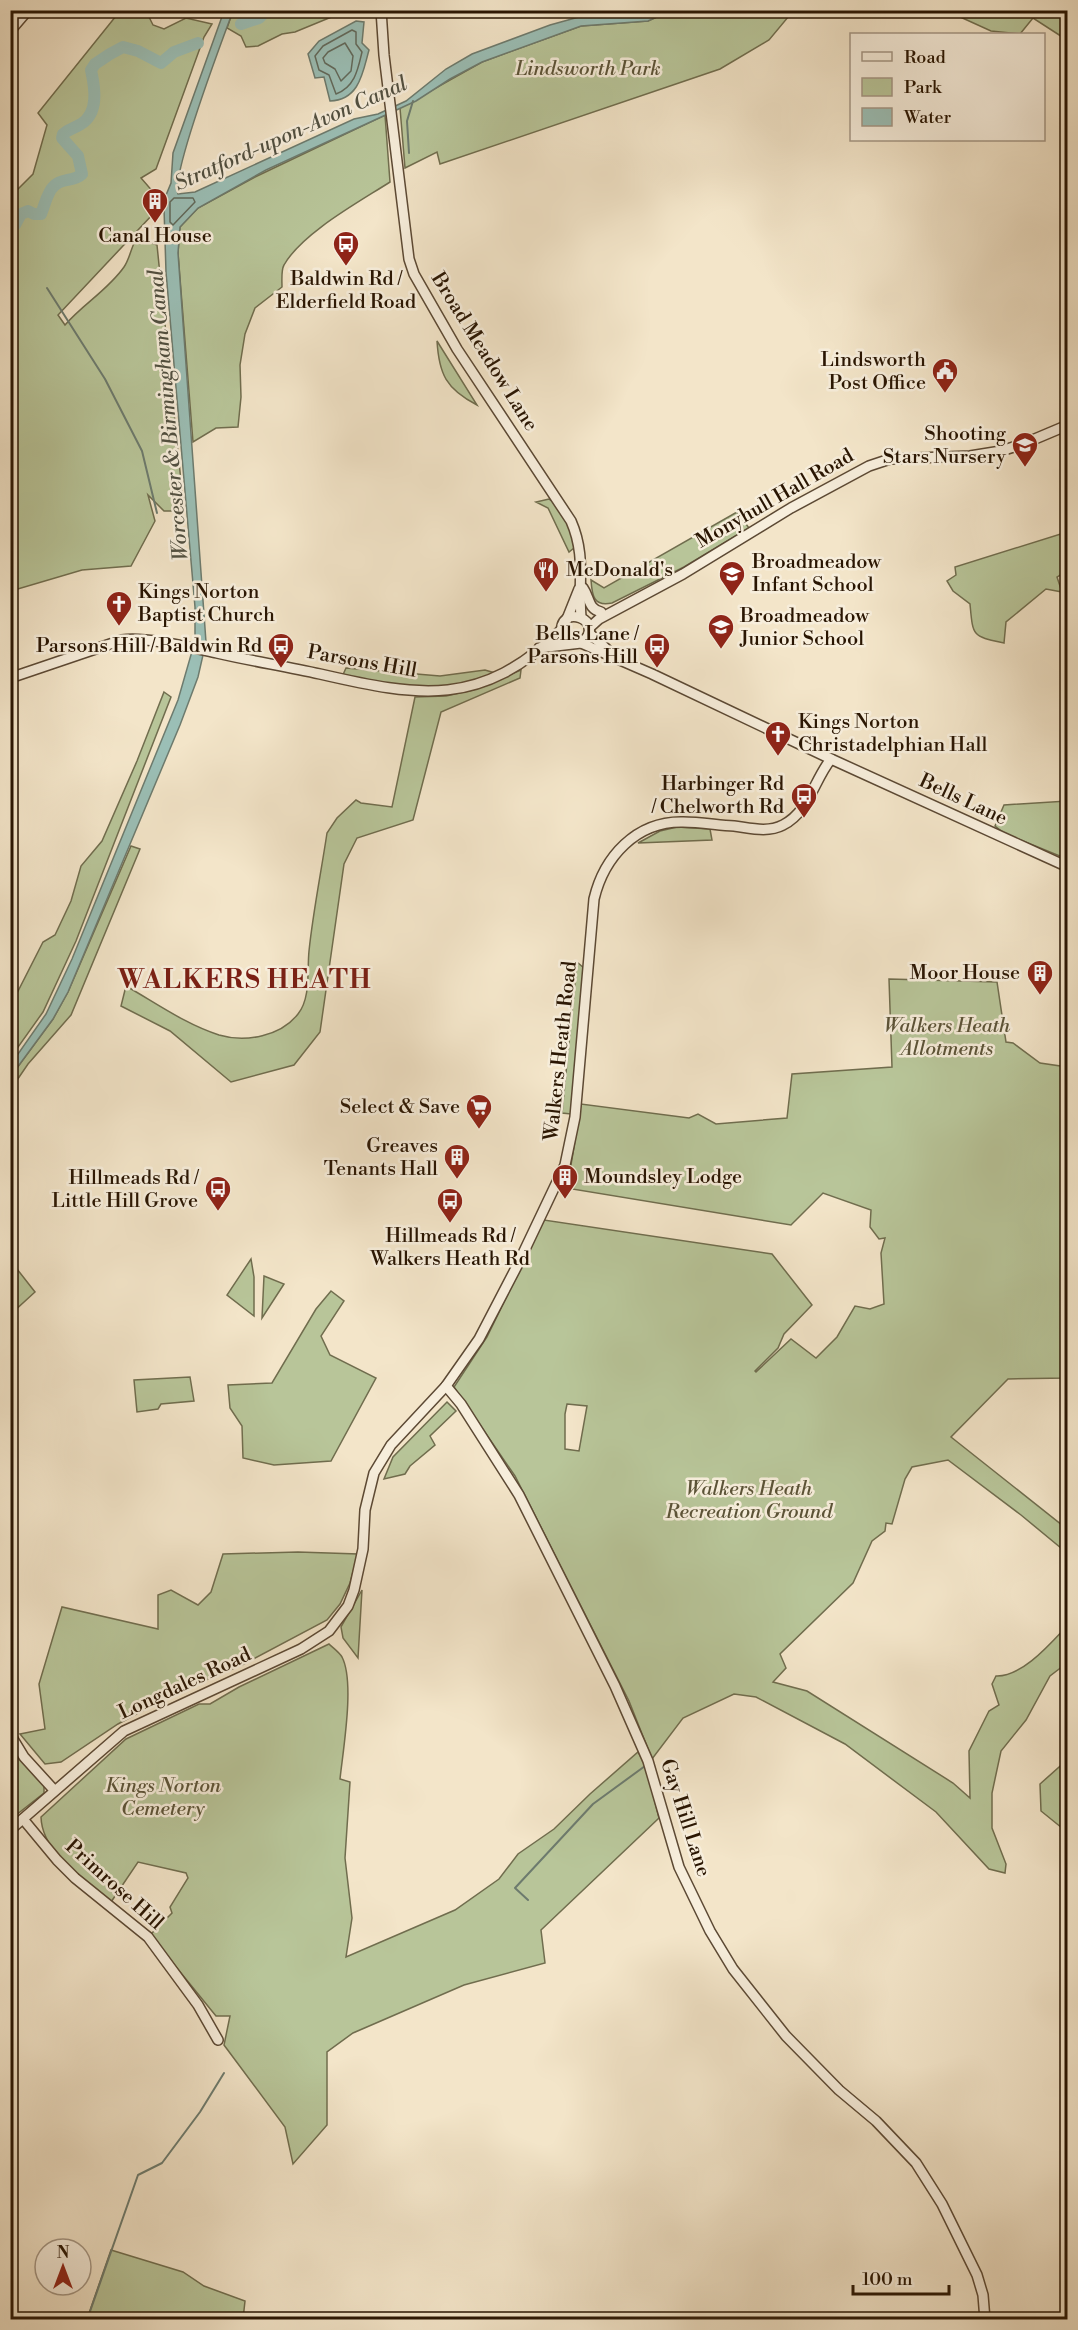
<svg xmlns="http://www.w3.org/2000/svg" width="1078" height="2330" viewBox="0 0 1078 2330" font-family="'Libre Bodoni',serif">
  <rect width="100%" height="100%" fill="#f3e5c9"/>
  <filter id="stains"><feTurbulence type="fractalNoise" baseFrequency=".00333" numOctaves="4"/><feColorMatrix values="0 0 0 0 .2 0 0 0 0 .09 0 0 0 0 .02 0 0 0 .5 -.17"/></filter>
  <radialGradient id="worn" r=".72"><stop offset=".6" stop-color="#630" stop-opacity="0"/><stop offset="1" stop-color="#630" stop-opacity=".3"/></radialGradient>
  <g fill="#b8c599" stroke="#706d4e" stroke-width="1.5" fill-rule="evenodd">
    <path d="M120 11H146L153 25 164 29 186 18 212 24 204 37 156 169 141 178 161 201 153 214 58 315 65 325C83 304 108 290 124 267 129 260 131 249 135 241L142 239 157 245 184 511H164L148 495 155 521 131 566 82 570 11 591V196L33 174 47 125 38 113Z"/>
    <path d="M233 11H346L295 32 282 34 258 46 246 47 241 36 227 28Z"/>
    <path d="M670 11H790L789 16 769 40 720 69 440 164 437 152 405 168 400 108 482 62 581 26 648 21Z"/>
    <path d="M947 11H1067V40L1033 18 1020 34 991 31Z"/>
    <path d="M385 115 390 182C359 202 302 233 284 265 281 270 282 281 282 287L255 308 245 334 240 365 241 397 238 427 216 428 193 442 178 253 180 227 198 208 255 177Z"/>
    <path d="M437 341 477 405C446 389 439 374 437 341Z"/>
    <path d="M549 499C565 508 572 531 574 548L569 552 548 508 536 502Z"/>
    <path d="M737 512 749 528 684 567 612 603C594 607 592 596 591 580L604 588Z"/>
    <path d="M1067 532V571L1057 577 1062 592 1046 589 1006 622 1004 643C972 636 973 637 970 604L953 591 947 581 956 575 955 567Z"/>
    <path d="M346 668 440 676 485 670 495 673 472 683 418 689 342 677Z"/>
    <path d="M521 670 520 678 441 712 413 820 357 838 344 864 320 1032 294 1065 231 1082 170 1031 121 1006 126 986C156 1003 185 1024 219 1035 246 1043 281 1036 298 1014 311 998 307 970 309 951 313 912 321 873 327 833L337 818 356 800 361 803 392 807 415 697 446 696 473 690Z"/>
    <path d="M164 692 171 697 76 941 43 1012 11 1057V1005L43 942 55 935 71 901 81 866 102 841 137 761Z"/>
    <path d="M1067 801V859L1004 833 995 826 1004 805Z"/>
    <path d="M677 827 710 829 712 840 638 843 660 831Z"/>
    <path d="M131 846 140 849 71 1015 28 1064 11 1089V1076L53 1019 68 992Z"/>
    <path d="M577 962 585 969 571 1114 562 1113Z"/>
    <path d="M889 979 997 982 1006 1042 1013 1043 1040 1063 1067 1067V1378L1008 1379 951 1437 1067 1529V1553L1021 1515 948 1460 912 1467 905 1479 892 1524 886 1523 885 1531 872 1541 853 1583 780 1654 786 1668 773 1682 807 1691 953 1783 970 1798 969 1751 989 1711 999 1705 992 1684 996 1676C1022 1677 1050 1644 1067 1626V1663L1050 1676 1026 1720 1001 1751 992 1793V1828L1006 1864 1005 1873 989 1869 936 1812 845 1744 756 1697 734 1694 683 1718 652 1759 629 1701 515 1476 454 1387 487 1337 544 1220 772 1254 812 1305 784 1334 778 1348 755 1371 756 1372 791 1339 816 1358 837 1337 855 1306 870 1309 884 1304 881 1253 885 1238 879 1239 870 1227 871 1210 823 1193 791 1225 560 1187 571 1165 581 1104 689 1118 698 1114 716 1124 787 1118 792 1074 892 1067ZM567 1404 587 1406 579 1451 565 1449V1414Z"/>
    <path d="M251 1259 254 1277V1316L227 1295Z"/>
    <path d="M17 1269 35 1292 13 1312 11 1309V1296Z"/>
    <path d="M264 1276 284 1284 262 1318Z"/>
    <path d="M331 1291 344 1301 321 1336 330 1355 376 1378 331 1461 274 1465 243 1458 242 1426 230 1408 228 1385 272 1383 316 1309Z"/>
    <path d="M190 1377 194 1401 161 1404 158 1409 137 1412 134 1380Z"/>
    <path d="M447 1402 456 1411 430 1436 435 1445 410 1466 405 1474 384 1479 393 1457Z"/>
    <path d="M298 1552 358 1554 350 1583 340 1604 327 1620 244 1664 175 1693 118 1724 61 1762 45 1764 20 1734 45 1729 39 1684 62 1607 158 1629V1595L171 1590 198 1605 211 1592 223 1554Z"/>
    <path d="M362 1590 358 1658 343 1638 341 1627Z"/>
    <path d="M329 1644C333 1648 339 1652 342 1657 355 1682 343 1750 340 1779L350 1782 345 1858 352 1918 346 1957 455 1910 499 1879 518 1854 554 1829 590 1794 638 1752 646 1766 659 1818 541 1930 545 1963 464 1985 353 2033 327 2052V2125L293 2164 285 2127 224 2045 230 2016H216L150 1935 172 1913 170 1907 188 1878 186 1873 138 1862 111 1902C86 1880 42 1854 41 1817L126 1739 199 1704H210L239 1687Z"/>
    <path d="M10 1743 44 1786V1793L11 1819Z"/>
    <path d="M1067 1760H1068L1067 1832 1041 1811 1040 1784Z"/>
    <path d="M111 2250 183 2272 204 2286 245 2301 243 2319H87Z"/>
  </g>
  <g fill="#9bbfb6" stroke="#6d7b6e" stroke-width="1.5">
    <path d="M224 11H233C223 38 171 175 178 194L195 192 354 119 378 114 406 101 446 69 472 54 550 25 586 15H626L646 11H670L648 21 581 26 482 62 450 79 416 101 266 170 198 208 180 227 178 253 206 642 198 677 180 725 68 992 53 1019 11 1076V1064L46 1014 72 959 178 700 195 641V607L166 272 164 208V200L171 183 173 153Z"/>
    <path d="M356 21 364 22 362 43 369 50C363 71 360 100 330 101L324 77 315 78 308 54 319 41Z"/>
  </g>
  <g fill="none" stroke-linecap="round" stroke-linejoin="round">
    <g stroke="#626a5c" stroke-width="1.5">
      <path d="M352 30 356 32V44L362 52C358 69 355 87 336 94L329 75 319 70 315 56 323 46Z"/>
      <path d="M345 43 353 56 351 71 341 81 335 69 325 63 323 58 328 52Z"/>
      <path d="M174 198H193L195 202 173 225 170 222V202Z"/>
    </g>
    <g stroke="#6d7b6e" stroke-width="2">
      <path d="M409 153 407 121 413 101"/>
      <path d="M47 288 105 379 142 451 157 513"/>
      <path d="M528 1900 515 1888 593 1804 645 1766"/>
      <path d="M87 2320 138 2175 162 2163 200 2112 224 2073"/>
    </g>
    <g stroke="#9bbfb6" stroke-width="12">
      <path d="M241 24 259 18 267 10"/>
      <path d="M10 226 15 225 21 214 28 211 34 214H41C45 205 47 192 54 186 61 178 74 182 82 174L78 156 62 138 63 134C69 129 75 128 81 124 99 113 95 88 91 70L95 64 110 54 123 47 138 51 161 63 174 52 198 43"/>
    </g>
    <g stroke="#5c4934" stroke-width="12">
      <g id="minor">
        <path d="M381 10 384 55 409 259 414 274 457 349 571 521C586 555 578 582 581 617"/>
        <path d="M10 31 28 10"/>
        <path d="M583 588C590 598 588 609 601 612"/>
        <path d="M567 619 579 589"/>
        <path d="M589 628 599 619 683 574 791 508 869 466 890 459 970 456 1001 451 1023 444 1068 425"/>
        <path d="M589 633 612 654"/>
        <path d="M581 643 652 674 831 759 1068 867"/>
        <path d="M539 648 581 643C610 621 556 600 562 636L570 644"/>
        <path d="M10 678 122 640C144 636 193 648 217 653 251 661 285 666 320 674 420 697 481 708 561 630"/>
        <path d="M446 1386 461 1404 519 1495 615 1686 648 1761 679 1867 710 1931 733 1969 786 2036 839 2090 876 2121 916 2163 942 2204 977 2275 983 2295 985 2320"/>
        <path d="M10 1734 24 1757 54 1790"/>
        <path d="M23 1819 57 1860 75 1878 148 1937 198 2005 218 2040"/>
        <path d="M10 1830 124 1731 301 1649 329 1631 348 1606 354 1590 363 1549 365 1510 374 1473 391 1445 446 1386 479 1339 517 1266 565 1165 575 1117 594 899C604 857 636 821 683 822 700 822 717 825 734 826 750 828 768 833 783 825 809 812 814 780 831 759"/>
      </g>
    </g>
    <use href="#minor" stroke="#f7eedc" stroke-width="9"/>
  </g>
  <defs>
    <g id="building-pin" transform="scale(1.35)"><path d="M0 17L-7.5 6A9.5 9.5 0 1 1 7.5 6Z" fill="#8f2418" stroke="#f7eedc"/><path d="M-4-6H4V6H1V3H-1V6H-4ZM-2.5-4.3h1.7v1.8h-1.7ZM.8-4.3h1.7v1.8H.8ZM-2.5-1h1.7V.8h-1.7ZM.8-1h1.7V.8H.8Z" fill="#fff"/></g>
    <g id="bus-pin" transform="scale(1.35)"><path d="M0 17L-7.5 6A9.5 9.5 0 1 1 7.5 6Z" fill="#8f2418" stroke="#f7eedc"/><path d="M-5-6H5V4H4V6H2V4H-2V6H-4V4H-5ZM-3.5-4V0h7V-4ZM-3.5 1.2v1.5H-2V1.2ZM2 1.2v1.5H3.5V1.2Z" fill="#fff"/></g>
    <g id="civic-pin" transform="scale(1.35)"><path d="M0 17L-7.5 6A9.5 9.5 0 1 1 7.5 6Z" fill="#8f2418" stroke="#f7eedc"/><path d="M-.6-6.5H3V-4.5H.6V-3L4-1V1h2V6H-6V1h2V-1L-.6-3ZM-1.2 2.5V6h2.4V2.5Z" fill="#fff"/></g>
    <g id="school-pin" transform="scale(1.35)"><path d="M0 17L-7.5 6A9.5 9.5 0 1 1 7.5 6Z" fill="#8f2418" stroke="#f7eedc"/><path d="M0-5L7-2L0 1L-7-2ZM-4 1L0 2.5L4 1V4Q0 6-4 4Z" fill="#fff"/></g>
    <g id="restaurant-pin" transform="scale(1.35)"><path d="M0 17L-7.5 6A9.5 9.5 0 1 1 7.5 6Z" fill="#8f2418" stroke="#f7eedc"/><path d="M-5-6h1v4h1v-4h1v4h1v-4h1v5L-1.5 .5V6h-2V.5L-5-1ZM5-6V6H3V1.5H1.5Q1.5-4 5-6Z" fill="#fff"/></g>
    <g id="church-pin" transform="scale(1.35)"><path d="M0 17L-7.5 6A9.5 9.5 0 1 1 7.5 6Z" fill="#8f2418" stroke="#f7eedc"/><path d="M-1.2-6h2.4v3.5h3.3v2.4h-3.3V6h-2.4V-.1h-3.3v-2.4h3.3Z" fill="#fff"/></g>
    <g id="supermarket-pin" transform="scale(1.35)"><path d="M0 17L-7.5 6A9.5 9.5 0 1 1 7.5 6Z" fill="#8f2418" stroke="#f7eedc"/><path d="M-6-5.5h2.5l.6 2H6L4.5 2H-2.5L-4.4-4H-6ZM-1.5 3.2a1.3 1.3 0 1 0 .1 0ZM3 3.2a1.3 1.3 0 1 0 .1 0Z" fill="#fff"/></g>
  </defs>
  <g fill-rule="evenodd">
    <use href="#building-pin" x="155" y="201"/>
    <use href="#bus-pin" x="346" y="244"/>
    <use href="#civic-pin" x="945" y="371"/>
    <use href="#school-pin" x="1025" y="445"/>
    <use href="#restaurant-pin" x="546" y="570"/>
    <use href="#school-pin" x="732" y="574"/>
    <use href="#church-pin" x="119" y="604"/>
    <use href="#school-pin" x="721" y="627"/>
    <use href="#bus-pin" x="281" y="646"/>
    <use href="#bus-pin" x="657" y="646"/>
    <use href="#church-pin" x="778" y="734"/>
    <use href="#bus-pin" x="804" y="796"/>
    <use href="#building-pin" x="1040" y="973"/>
    <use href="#supermarket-pin" x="479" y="1107"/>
    <use href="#building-pin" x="457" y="1157"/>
    <use href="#building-pin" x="565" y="1177"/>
    <use href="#bus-pin" x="218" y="1189"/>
    <use href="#bus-pin" x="450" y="1201"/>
  </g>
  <g text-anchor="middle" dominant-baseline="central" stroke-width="5" stroke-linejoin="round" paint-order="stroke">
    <g font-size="20" font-style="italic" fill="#5b5337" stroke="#f7eedc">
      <text x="588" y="69">Lindsworth Park</text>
      <text x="947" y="1026">Walkers Heath<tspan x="947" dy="23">Allotments</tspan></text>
      <text x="749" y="1489">Walkers Heath<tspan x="749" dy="23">Recreation Ground</tspan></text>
      <text x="163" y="1786">Kings Norton<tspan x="163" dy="23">Cemetery</tspan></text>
    </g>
    <g font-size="20" fill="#291502" stroke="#f7eedc" text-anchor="end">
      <text x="155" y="236" text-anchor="middle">Canal House</text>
      <text x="346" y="279" text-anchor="middle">Baldwin Rd /<tspan x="346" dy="23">Elderfield Road</tspan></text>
      <text x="926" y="360">Lindsworth<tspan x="926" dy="23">Post Office</tspan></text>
      <text x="1006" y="434">Shooting<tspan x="1006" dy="23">Stars Nursery</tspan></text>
      <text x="752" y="562" text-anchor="start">Broadmeadow<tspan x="752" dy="23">Infant School</tspan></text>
      <text x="566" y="570" text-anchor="start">McDonald's</text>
      <text x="138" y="592" text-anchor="start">Kings Norton<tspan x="138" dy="23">Baptist Church</tspan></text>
      <text x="740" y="616" text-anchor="start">Broadmeadow<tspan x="740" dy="23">Junior School</tspan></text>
      <text x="638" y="634">Bells Lane /<tspan x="638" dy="23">Parsons Hill</tspan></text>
      <text x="262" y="646">Parsons Hill / Baldwin Rd</text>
      <text x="798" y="722" text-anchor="start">Kings Norton<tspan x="798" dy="23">Christadelphian Hall</tspan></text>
      <text x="784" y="784">Harbinger Rd<tspan x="784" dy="23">/ Chelworth Rd</tspan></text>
      <text x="1020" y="973">Moor House</text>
      <text x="460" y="1107">Select &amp; Save</text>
      <text x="438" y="1146">Greaves<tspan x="438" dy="23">Tenants Hall</tspan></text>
      <text x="584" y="1177" text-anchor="start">Moundsley Lodge</text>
      <text x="198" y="1178">Hillmeads Rd /<tspan x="198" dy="23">Little Hill Grove</tspan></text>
      <text x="450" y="1236" text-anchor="middle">Hillmeads Rd /<tspan x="450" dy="23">Walkers Heath Rd</tspan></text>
    </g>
    <g font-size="20" fill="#291502" stroke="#f7eedc">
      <text transform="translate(484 352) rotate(58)">Broad Meadow Lane</text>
      <text transform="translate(775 499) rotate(-30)">Monyhull Hall Road</text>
      <text transform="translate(362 662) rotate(10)">Parsons Hill</text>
      <text transform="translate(963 800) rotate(25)">Bells Lane</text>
      <text transform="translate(561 1051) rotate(-84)">Walkers Heath Road</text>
      <text transform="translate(185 1684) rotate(-25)">Longdales Road</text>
      <text transform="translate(685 1818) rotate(72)">Gay Hill Lane</text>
      <text transform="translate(114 1885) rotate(42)">Primrose Hill</text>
    </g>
    <g font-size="21" font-style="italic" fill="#515041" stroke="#f7eedc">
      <text transform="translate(291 134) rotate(-24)">Stratford-upon-Avon Canal</text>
      <text transform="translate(169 415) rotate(-95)">Worcester &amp; Birmingham Canal</text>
    </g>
    <g font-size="26" font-weight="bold" letter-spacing="1.5" fill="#7a1f14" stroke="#f7eedc">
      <text x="245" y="980">WALKERS HEATH</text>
    </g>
  </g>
  <rect width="1078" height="2330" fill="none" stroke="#f3e5c9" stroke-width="36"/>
  <rect x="12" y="12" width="1054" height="2306" fill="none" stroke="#291502" stroke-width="3"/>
  <rect x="18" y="18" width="1042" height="2294" fill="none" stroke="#291502" stroke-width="1.5"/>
  <rect x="850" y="33" width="195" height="108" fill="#f7eedc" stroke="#a59785" stroke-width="1.5"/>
  <rect x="862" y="52" width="30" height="9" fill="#f7eedc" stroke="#a59785" stroke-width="1.5"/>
  <text x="904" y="63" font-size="18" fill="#291502">Road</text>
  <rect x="862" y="78" width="30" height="18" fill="#b8c599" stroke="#a59785" stroke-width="1.5"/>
  <text x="904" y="93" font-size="18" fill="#291502">Park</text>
  <rect x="862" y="108" width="30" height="18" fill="#9bbfb6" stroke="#a59785" stroke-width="1.5"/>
  <text x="904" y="123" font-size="18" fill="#291502">Water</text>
  <g transform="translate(63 2267)"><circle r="28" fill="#f7eedc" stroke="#a59785" stroke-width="1.5"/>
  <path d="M0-4.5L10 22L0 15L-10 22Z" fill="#8f2418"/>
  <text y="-9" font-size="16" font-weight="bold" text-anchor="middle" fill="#291502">N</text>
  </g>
  <path d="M853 2285v9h96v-9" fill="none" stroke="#291502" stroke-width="3"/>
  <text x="862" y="2285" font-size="18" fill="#291502" stroke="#f7eedc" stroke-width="4.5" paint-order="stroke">100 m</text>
  <rect width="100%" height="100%" filter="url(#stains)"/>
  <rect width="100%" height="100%" fill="url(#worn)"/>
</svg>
